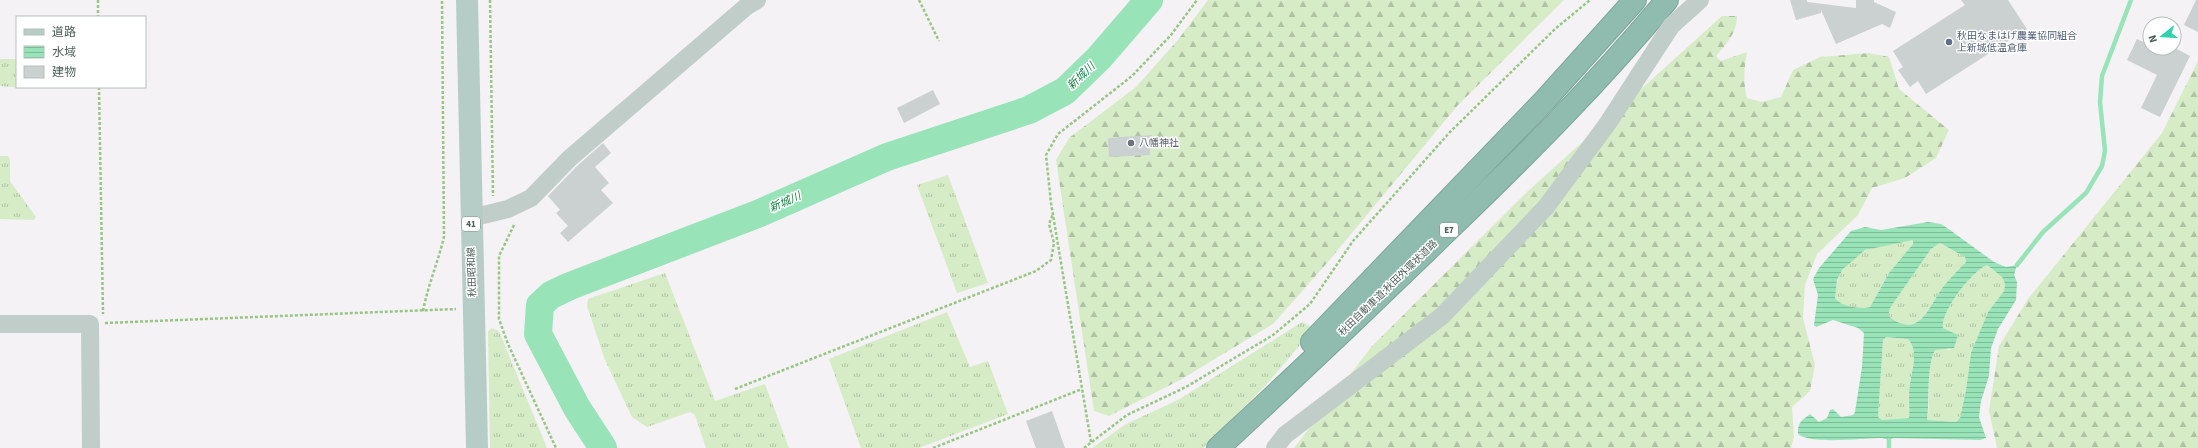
<svg xmlns="http://www.w3.org/2000/svg" width="2198" height="448" viewBox="0 0 2198 448" font-family="'Source Sans 3','Noto Sans JP',sans-serif">
  <defs>
    <pattern id="grass-tufts" width="24" height="20" patternUnits="userSpaceOnUse"><rect width="24" height="20" fill="#d6ecc7"/><path d="M3 7l-1-3M5 7V3M7 7l1-3M15 17l-1-3M17 17v-4M19 17l1-3" fill="none" stroke="#b0c2a4"/></pattern>
    <pattern id="forest-firs" width="22" height="20" patternUnits="userSpaceOnUse"><rect width="22" height="20" fill="#d6ecc7"/><path d="M5 1l3.5 6h-7zM16 11l3.5 6h-7z" fill="#b0c2a4"/></pattern>
    <pattern id="water-rules" width="6" height="5" patternUnits="userSpaceOnUse"><rect width="6" height="5" fill="#98e4b8"/><path d="M0 2.5h6" fill="none" stroke="#7ebc98"/></pattern>
  </defs>
  <rect width="100%" height="100%" fill="#f4f2f4"/>
  <g fill="url(#grass-tufts)">
    <path d="M0 59H17V87L23 88 0 86Z"/>
    <path d="M0 156H8L10 160V181L36 217 34 220 0 219Z"/>
    <path d="M948 175 988 283 957 293 917 185Z"/>
    <path d="M1913 240V244L1889 273 1870 307C1860 310 1841 306 1835 298 1834 278 1847 260 1864 251 1871 247 1904 241 1913 240Z"/>
    <path d="M1940 243 1965 257 1966 262C1958 270 1950 278 1943 287 1927 309 1920 340 1887 316L1890 308 1931 249Z"/>
    <path d="M1987 265 2002 277 2005 284 2004 291 1988 312 1971 353 1966 390 1960 418 1956 422 1927 420C1932 397 1925 370 1935 350L1941 348 1950 350 1954 333 1943 328C1940 312 1972 271 1987 265Z"/>
    <path d="M665 273 715 401 765 384 789 448H706L695 415 690 412 647 427 632 417 605 360 587 306 588 299Z"/>
    <path d="M947 312 970 367 988 361 1008 414 919 448H861L829 359Z"/>
    <path d="M1302 322 1310 326 1311 332 1266 385 1203 448H1092L1126 424 1178 400Z"/>
    <path d="M491 328 499 331 547 448H490L488 332Z"/>
    <path d="M1886 337 1908 339C1919 352 1912 369 1910 384 1908 395 1910 407 1909 418L1882 420 1878 417 1883 340Z"/>
  </g>
  <g fill="url(#forest-firs)">
    <path d="M1208 0H1564L1458 105 1327 263 1273 324 1180 380 1109 416 1094 411 1056 160 1069 138 1136 87 1177 41Z"/>
    <path d="M1722 16H1737C1737 33 1727 43 1716 56L1721 61 1747 52C1744 69 1743 82 1747 98L1762 102 1781 97 1793 70 1820 57 1869 53 1889 57 1899 89 1949 130 1936 158 1905 178 1872 188 1858 215 1817 254 1805 285 1803 318 1815 365 1810 391 1792 407 1794 437 1791 448H1294L1372 346 1528 191Z"/>
    <path d="M2198 61V448H1997L1989 411 1999 346 2028 299 2162 133Z"/>
  </g>
  <path fill="url(#water-rules)" fill-rule="evenodd" d="M1928 222 1941 224 1950 230 1994 262 2006 267 2017 265 2014 275 2017 282 2016 300 1998 329 1991 348 1989 376 1981 401 1979 417 1986 438 1980 440 1894 438 1889 440 1882 438C1863 438 1812 445 1798 434 1798 422 1801 421 1810 414L1819 422 1827 418 1830 410 1833 409 1841 417 1853 415 1855 412 1862 367 1864 333 1858 328 1833 320 1816 327 1814 325 1818 295 1813 279 1819 268 1851 231 1865 227 1881 230ZM1913 240V244L1889 273 1870 307C1860 310 1841 306 1835 298L1837 280 1843 269 1865 250ZM1940 243 1965 257 1966 262C1958 270 1950 278 1943 287 1927 309 1920 340 1888 316L1890 308 1931 249ZM1987 265 2002 277 2005 284 2004 291 1988 312 1971 353 1966 390 1960 418 1956 422 1927 420C1930 399 1926 368 1935 350L1954 348 1958 335 1943 328C1940 312 1972 271 1987 265ZM1886 337 1908 339C1919 351 1912 369 1910 384 1908 395 1910 407 1909 418L1882 420 1878 417 1883 340Z"/>
  <g fill="none" stroke-linecap="round" stroke-linejoin="round">
    <g stroke="#98e4b8" stroke-width="4.5">
      <path d="M2017 265 2043 232 2086 193 2102 166 2105 151 2100 102 2102 76 2131 0"/>
      <path d="M1889 440V448"/>
    </g>
    <path stroke="#98e4b8" stroke-width="28" d="M603 448 577 408 538 334 540 305 551 295 570 286 760 213 887 157 1029 110 1065 91 1099 58 1149 0"/>
  </g>
  <g fill="#cad1d0">
    <path d="M1790 0H1807V2L1856 8V0H1874V2L1896 12 1890 28 1882 24 1836 44 1821 10V13L1796 20Z"/>
    <path d="M1961 0H2008L2027 29 1926 94 1918 81 1910 87 1898 70 1903 67 1893 51 1965 5Z"/>
    <path d="M2196 0H2198V32L2184 25Z"/>
    <path d="M2137 39 2150 45V48H2175L2190 56 2160 117 2141 108 2157 75 2127 60Z"/>
    <path d="M933 90 940 104 904 123 897 108Z"/>
    <path d="M1152 135 1153 149H1150V155L1109 157 1108 138Z"/>
    <path d="M603 143 611 153 595 167 609 183 601 190 613 203 568 242 560 233 568 226 556 213 560 210 548 196 577 166Z"/>
    <path d="M1052 411 1065 448H1036L1026 421Z"/>
  </g>
  <g fill="none" stroke-linecap="round" stroke-linejoin="round">
    <g stroke="#7ba79b" stroke-width="24">
      <g id="highway">
        <path d="M1312 342 1545 100 1635 0"/>
        <path d="M1218 448C1295 377 1372 304 1447 231 1524 157 1599 82 1667 0"/>
      </g>
    </g>
    <g stroke="#96c782" stroke-width="2.5" stroke-dasharray="3 2" stroke-linecap="butt">
      <path d="M98 0V17"/>
      <path d="M490 0 493 196"/>
      <path d="M919 0 939 41"/>
      <path d="M99 87 103 314"/>
      <path d="M514 225 499 256V319L508 344 556 448"/>
      <path d="M423 311C428 285 438 262 444 237L442 0"/>
      <path d="M105 323 456 309"/>
      <path d="M735 389 1036 271 1051 260 1054 243 1049 224 1053 214"/>
      <path d="M1091 442 1051 203 1046 155 1058 134 1132 76 1171 35 1197 0"/>
      <path d="M933 448 1082 389"/>
      <path d="M1084 448 1127 415 1186 387 1273 335 1310 304 1353 241 1450 132 1555 29 1590 0"/>
    </g>
    <g stroke="#c0cdc8" stroke-width="18">
      <path d="M471 218 508 209 531 198 570 158 747 6 757 0"/>
      <path d="M0 324H90L91 448"/>
      <path d="M1275 448 1285 435 1442 316 1546 207 1608 123 1671 26 1700 0"/>
    </g>
    <path stroke="#b5cdc6" stroke-width="22" d="M467 0 477 448"/>
    <use href="#highway" stroke="#90bbaf" stroke-width="22"/>
  </g>
  <circle fill="#5c6f8a" stroke="#fff" stroke-width="1.5" cx="1949" cy="42" r="4"/>
  <circle fill="#6b7280" stroke="#fff" stroke-width="1.5" cx="1131" cy="143" r="4"/>
  <g text-anchor="middle" dominant-baseline="central" stroke-width="3" stroke-linejoin="round" paint-order="stroke">
    <g fill="#fff" stroke="#828e8a" stroke-width="1">
      <rect x="462" y="217" width="18" height="14" rx="3"/>
      <rect x="1440" y="223" width="18" height="14" rx="3"/>
    </g>
    <g font-size="9" font-weight="bold" fill="#4c5e58">
      <text x="471" y="224">41</text>
      <text x="1449" y="230">E7</text>
    </g>
    <g font-size="10" fill="#4e5e75" stroke="#fff" text-anchor="start">
      <text x="1957" y="36">秋田なまはげ農業協同組合<tspan x="1957" dy="12">上新城低温倉庫</tspan></text>
    </g>
    <g font-size="10" fill="#5b616d" stroke="#fff" text-anchor="start">
      <text x="1139" y="143">八幡神社</text>
    </g>
    <g font-size="10" fill="#4c5e58" stroke="#fff">
      <text transform="translate(472 272) rotate(-92)">秋田昭和線</text>
      <text transform="translate(1388 288) rotate(-44)">秋田自動車道;秋田外環状道路</text>
    </g>
    <g font-size="11" font-style="italic" fill="#1a8446" stroke="#fff">
      <text transform="translate(1081 76) rotate(-44)">新城川</text>
      <text transform="translate(785 202) rotate(-24)">新城川</text>
    </g>
  </g>
  <rect x="16" y="16" width="130" height="72" fill="#ffffff" stroke="#b7bfbc"/>
  <rect x="24" y="29" width="20" height="6" fill="#b5cdc6" stroke="#b7bfbc"/>
  <text x="52" y="36" font-size="12" fill="#4c5e58">道路</text>
  <rect x="24" y="46" width="20" height="12" fill="url(#water-rules)" stroke="#b7bfbc"/>
  <text x="52" y="56" font-size="12" fill="#4c5e58">水域</text>
  <rect x="24" y="66" width="20" height="12" fill="#cad1d0" stroke="#b7bfbc"/>
  <text x="52" y="76" font-size="12" fill="#4c5e58">建物</text>
  <g transform="translate(2162 36) rotate(253)"><circle r="19" fill="#ffffff" stroke="#b7bfbc"/>
  <path d="M0-3L7 15L0 10L-7 15Z" fill="#2ed3ad"/>
  <text y="-6" font-size="11" font-weight="bold" text-anchor="middle" fill="#4c5e58">N</text>
  </g>
</svg>
